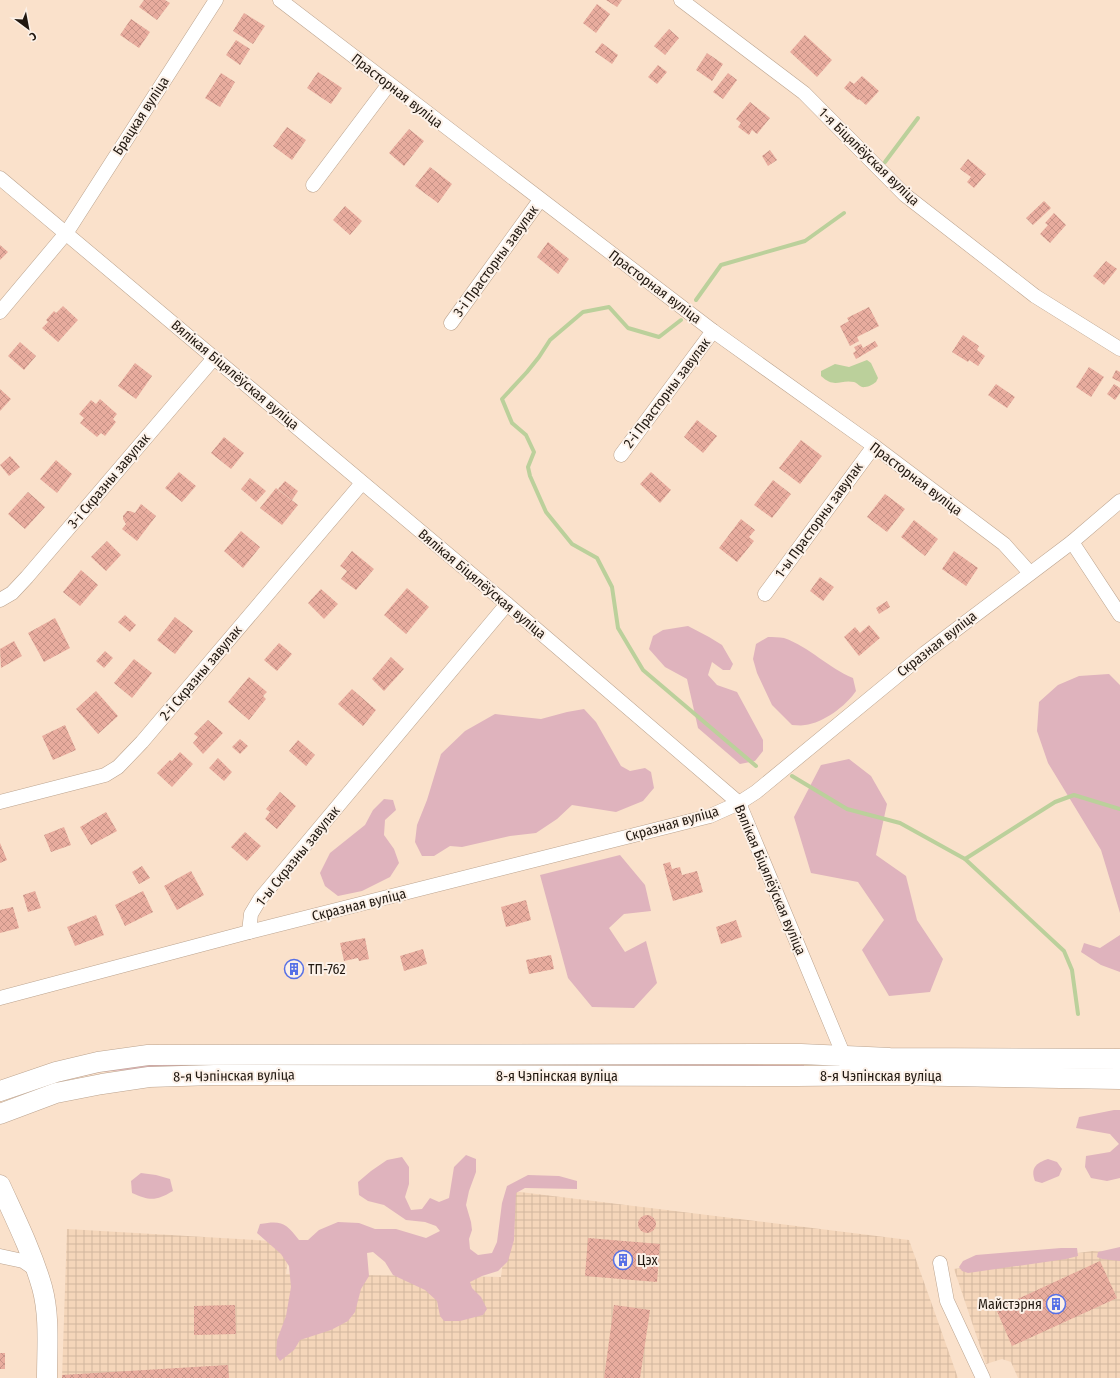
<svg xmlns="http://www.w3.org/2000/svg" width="1120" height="1378" viewBox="0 0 1120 1378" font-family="'Fira Sans Condensed',sans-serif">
  <defs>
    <pattern id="industrial-grid" width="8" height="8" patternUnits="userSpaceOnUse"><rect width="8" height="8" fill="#f5d6ba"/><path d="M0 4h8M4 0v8" fill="none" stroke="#d2b79f"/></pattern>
    <pattern id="building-cross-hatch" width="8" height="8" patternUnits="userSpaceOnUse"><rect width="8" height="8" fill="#e8ac9e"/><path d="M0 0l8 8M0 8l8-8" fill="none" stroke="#c79387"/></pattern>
  </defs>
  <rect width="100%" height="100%" fill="#fae1cb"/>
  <g fill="url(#industrial-grid)">
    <path d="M512 1191 909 1240 958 1378H62L67 1229 290 1242 286 1274 501 1277Z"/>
    <path d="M1093 1251 1120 1253V1378H1018L1011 1362 1002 1359 986 1364 954 1269Z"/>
  </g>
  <g fill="#dfb3bd">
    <path d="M688 626 709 637 722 645 733 664 730 670H723L712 662 708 675 717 685 737 692 763 740V751L755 761 740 764 698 728 687 679 665 667 649 649 653 636 663 630Z"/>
    <path d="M768 637C773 637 779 637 784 638 810 647 828 668 853 678L856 691C846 706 823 723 805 725 801 726 796 725 792 725L772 705 757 673 753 659 756 644Z"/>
    <path d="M1109 674 1120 685V913L1101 850 1048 763 1037 731 1039 702 1058 685 1079 676Z"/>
    <path d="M584 709 596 722 621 766 630 771 645 768 651 772 654 788 643 801 616 812 572 805 557 819 536 833 510 836 462 847 450 846 434 856H422L415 842 417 825 427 800 441 754 465 731 495 714 541 719 567 712Z"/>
    <path d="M849 759 871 776 887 804 876 855 906 876 917 920 943 959 930 992 889 996 862 950 884 920 858 882 811 873 794 817 821 765Z"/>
    <path d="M384 799 393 800 396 810 385 820 384 835 394 849 399 863 390 877 362 891 338 896 325 886 320 873 330 853 365 825 373 810Z"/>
    <path d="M620 855 645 885 651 911 624 914 609 928 625 952 646 941 657 983 634 1008 592 1007 568 978 540 875Z"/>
    <path d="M1120 935V972L1101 965 1081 952 1084 943 1100 948Z"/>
    <path d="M212 1060 804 1065V1069L149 1068 101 1072 58 1082 8 1099 6 1095 100 1068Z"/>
    <path d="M1114 1110H1120V1178L1107 1181 1091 1178 1085 1167 1086 1156 1110 1152 1119 1144 1110 1134 1076 1128 1079 1117Z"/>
    <path d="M466 1155 476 1159V1172L469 1191 466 1205 471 1222 472 1230 469 1239 470 1249 478 1255 492 1253 497 1242 502 1203 507 1186 528 1175 559 1176 577 1181V1189L525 1188 516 1193 514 1240 508 1261 498 1271 482 1276 470 1282 472 1288 481 1297 487 1309 483 1315 460 1321H444L440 1316 437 1301 425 1290 393 1275 385 1262 373 1252 367 1253 369 1276 361 1289 355 1312 348 1321 331 1330 300 1340 294 1350 280 1361 276 1355 277 1340 286 1316 291 1287 289 1266 281 1254 257 1233 260 1224C282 1220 286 1223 299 1240H308L319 1230 338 1222 359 1223 375 1229H396L426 1238 440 1231 436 1226 425 1222 406 1220 384 1205 368 1201 359 1195 358 1182 371 1171 387 1160 402 1157 409 1167V1184L405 1197 411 1210 422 1209 430 1198 439 1202 449 1198 454 1167Z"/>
    <path d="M1048 1159 1057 1162 1062 1169 1059 1176 1042 1183 1035 1181C1030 1168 1036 1163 1048 1159Z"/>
    <path d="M141 1173 156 1175 170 1179 173 1191C156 1201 150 1201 132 1193L131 1181Z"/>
    <path d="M1120 1247V1261L1102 1259 1097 1257 1098 1252Z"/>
    <path d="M1061 1248H1077L1078 1256 1066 1259 968 1273 962 1271 959 1267 963 1261 976 1255Z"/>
  </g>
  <path fill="#bbd09b" d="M867 360 871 363 878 378 876 382C873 384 869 387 865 387 860 388 858 383 854 382 840 379 835 389 821 376V371L835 364 849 367Z"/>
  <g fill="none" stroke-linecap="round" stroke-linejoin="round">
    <g stroke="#bbd09b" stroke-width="4">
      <path d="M885 162 918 118"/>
      <path d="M696 300 721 265 805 241 844 213"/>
      <path d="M681 320 659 337 628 328 609 307 583 312 550 340 539 357 527 372 502 399 512 423 526 435 534 452 528 467 530 476 546 512 572 544 597 558 612 587 618 628 643 670 756 766"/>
      <path d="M792 776 847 809 900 823 965 859 1064 951 1072 970 1078 1014"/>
      <path d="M965 859 1055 802 1074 795 1120 809"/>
    </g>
  </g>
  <g fill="url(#building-cross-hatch)">
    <path d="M144 0H165L170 3 157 20 139 7Z"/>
    <path d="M606 0H622L617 7Z"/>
    <path d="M597 4 610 14 596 33 583 23Z"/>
    <path d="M244 13 265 26 253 44 233 31Z"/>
    <path d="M131 19 150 32 139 48 120 35Z"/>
    <path d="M669 29 679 38 665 55 654 46Z"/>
    <path d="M805 35 832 60 817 77 790 52Z"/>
    <path d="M236 40 250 49 240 65 226 55Z"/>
    <path d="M602 43 618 55 612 64 595 52Z"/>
    <path d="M707 53 723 64 712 81 696 70Z"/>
    <path d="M658 65 667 72 657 84 648 77Z"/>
    <path d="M318 72 342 88 331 104 307 88Z"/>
    <path d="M221 73 235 82 220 107 205 98Z"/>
    <path d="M728 73 737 80 723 99 713 92Z"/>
    <path d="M862 76 879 91 866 105 859 99 858 100 844 88 850 81 854 84Z"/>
    <path d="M750 102 770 118 757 134 752 130 749 135 738 127 741 123 736 119Z"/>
    <path d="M287 127 306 140 292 160 273 146Z"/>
    <path d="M409 129 424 141 404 166 389 153Z"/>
    <path d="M770 150 777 160 768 166 762 156Z"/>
    <path d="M968 159 986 174 974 188 967 182 971 177 960 169Z"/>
    <path d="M430 167 452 184 438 203 415 186Z"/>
    <path d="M1044 201 1051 208 1033 225 1026 218Z"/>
    <path d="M345 206 362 221 350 235 333 220Z"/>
    <path d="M1054 213 1066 225 1050 243 1040 234 1048 225 1045 223Z"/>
    <path d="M548 242 569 259 558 274 537 257Z"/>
    <path d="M0 245 8 252 0 260Z"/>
    <path d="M1106 261 1117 269 1104 285 1093 276Z"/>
    <path d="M63 306 78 320 58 342 42 328 48 322 46 320 54 311 56 313Z"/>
    <path d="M869 307 879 326 857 337 859 341 850 346 840 326 849 321 847 318Z"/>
    <path d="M963 335 979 346 977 350 985 356 978 366 969 360 968 362 952 352Z"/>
    <path d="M875 341 878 346 856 359 853 353 856 351 854 347 861 344 863 348Z"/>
    <path d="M20 342 36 356 24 370 8 356Z"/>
    <path d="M135 363 152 376 136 399 118 386Z"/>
    <path d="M1089 367 1104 377 1091 397 1076 387Z"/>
    <path d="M1116 370 1120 372V382L1112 378Z"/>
    <path d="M996 384 1015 397 1007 408 988 395Z"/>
    <path d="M1114 384 1120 388V393L1115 400 1107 394Z"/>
    <path d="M0 389 11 399 0 411Z"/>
    <path d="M100 399 117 414 113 419 116 422 105 436 101 433 97 437 80 423 84 418 79 414 91 400 96 404Z"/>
    <path d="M697 420 717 436 703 453 684 437Z"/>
    <path d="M224 437 244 453 231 469 211 453Z"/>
    <path d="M801 440 822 456 800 484 779 468Z"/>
    <path d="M10 456 20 467 9 476 0 465Z"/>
    <path d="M56 460 72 474 57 493 40 479Z"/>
    <path d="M179 472 196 486 182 502 165 488Z"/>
    <path d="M651 472 671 490 660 503 640 484Z"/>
    <path d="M250 478 266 491 256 502 241 489Z"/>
    <path d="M773 480 791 494 772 518 754 505Z"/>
    <path d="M285 481 298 491 292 500 278 489Z"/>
    <path d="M276 488 298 505 282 525 260 508Z"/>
    <path d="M28 492 45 507 25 529 8 514Z"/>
    <path d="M885 494 905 509 887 532 867 517Z"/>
    <path d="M141 504 156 516 137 541 122 529 126 524 123 519V516L127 511H130L135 513Z"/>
    <path d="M741 519 755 530 749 537 754 541 737 562 719 548Z"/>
    <path d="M914 520 938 539 925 556 901 537Z"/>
    <path d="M241 531 260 547 243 568 224 551Z"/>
    <path d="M107 541 121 555 106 571 91 557Z"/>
    <path d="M352 551 374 569 356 590 341 579 347 571 340 566Z"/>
    <path d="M954 551 978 568 966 586 942 569Z"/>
    <path d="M81 570 98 585 80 606 63 592Z"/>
    <path d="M820 577 834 587 823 601 810 591Z"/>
    <path d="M407 588 429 607 406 634 384 615Z"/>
    <path d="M321 589 338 604 324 619 308 603Z"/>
    <path d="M887 601 890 607 879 614 876 608Z"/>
    <path d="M125 615 136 625 130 632 118 622Z"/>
    <path d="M175 617 193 631 175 654 157 640Z"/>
    <path d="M55 618 70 648 44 662 28 633Z"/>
    <path d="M869 625 880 638 859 656 844 637 855 627 860 633Z"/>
    <path d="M14 641 22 656 1 668 0 649Z"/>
    <path d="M279 643 292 654 277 671 264 660Z"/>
    <path d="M105 651 113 658 104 668 96 661Z"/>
    <path d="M391 657 404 669 384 691 372 679Z"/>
    <path d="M134 659 152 673 132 698 114 683Z"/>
    <path d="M249 677 267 692 263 696 266 699 249 720 228 702Z"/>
    <path d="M352 689 376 710 363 726 338 704Z"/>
    <path d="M96 691 118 716 98 734 76 709Z"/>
    <path d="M208 720 223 733 203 754 193 743 198 737 194 734Z"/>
    <path d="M65 725 76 750 53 760 42 736Z"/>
    <path d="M240 739 248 746 240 754 232 747Z"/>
    <path d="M298 740 315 755 306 766 289 751Z"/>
    <path d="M180 752 193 764 172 787 157 773 170 760 172 761Z"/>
    <path d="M218 758 232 772 224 781 209 768Z"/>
    <path d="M280 792 296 806 277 829 265 819 270 812 266 809Z"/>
    <path d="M106 812 117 831 91 845 80 827Z"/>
    <path d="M64 827 71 845 51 852 44 835Z"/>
    <path d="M245 832 261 846 247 861 231 847Z"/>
    <path d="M0 843 7 860 0 863Z"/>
    <path d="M670 862 672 869 680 867 682 875 697 871 703 892 673 901 663 864Z"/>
    <path d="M142 866 150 878 139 884 132 872Z"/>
    <path d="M191 871 204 895 177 910 164 886Z"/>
    <path d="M35 891 41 908 28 912 23 895Z"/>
    <path d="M143 891 153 912 125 926 115 905Z"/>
    <path d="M526 900 531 920 506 927 501 907Z"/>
    <path d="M13 907 19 928 0 933V910Z"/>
    <path d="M96 915 104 935 75 946 67 927Z"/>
    <path d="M736 920 742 937 721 944 716 927Z"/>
    <path d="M365 938 369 959 359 961 358 958 344 961 340 943Z"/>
    <path d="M423 949 427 964 404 971 400 956Z"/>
    <path d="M551 955 554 969 529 974 526 960Z"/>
    <path d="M298 963 301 973 290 976 287 966Z"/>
    <circle cx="647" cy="1224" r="9"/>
    <path d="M588 1238 660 1244 657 1282 585 1276Z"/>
    <path d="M1100 1261 1117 1298 1012 1346 996 1309Z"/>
    <path d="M235 1305 236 1334 194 1335V1306Z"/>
    <path d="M614 1305 650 1310 640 1378H604Z"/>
    <rect x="0" y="1353" width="5" height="16"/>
    <path d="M228 1365 229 1378H62V1375Z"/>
  </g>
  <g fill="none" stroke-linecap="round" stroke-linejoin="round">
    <g stroke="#bba38e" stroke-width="15">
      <g id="minor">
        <path d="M280 0 713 331 874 446 1004 544 1030 573"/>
        <path d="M681 0 804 93 905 195 1035 296 1120 349"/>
        <path d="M0 178 507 604 739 803 844 1056 846 1063"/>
        <path d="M313 185 389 84"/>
        <path d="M0 312 67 232 216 0"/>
        <path d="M451 323 540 200"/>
        <path d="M621 455 713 331"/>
        <path d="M1072 542 1120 615"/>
        <path d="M765 594 874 446"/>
        <path d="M0 600 12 593 27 577 214 358"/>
        <path d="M0 802 105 775 118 767 142 742 362 483"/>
        <path d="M249 932 710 816 739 803 756 792 925 653 1072 542 1120 501"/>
        <path d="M0 998 249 932 251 914 260 899 507 604"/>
        <path d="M0 1256 23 1261 35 1269"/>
        <path d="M940 1263 947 1301 983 1378"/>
      </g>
    </g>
    <g stroke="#bba38e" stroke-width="21">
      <g id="secondary">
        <path d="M0 1091 56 1072 98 1062 148 1055 801 1054 890 1058 1120 1059"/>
        <path d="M0 1114 56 1093 102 1084 149 1077 214 1075 797 1076 894 1075 1120 1079"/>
        <path d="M0 1185C15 1218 32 1252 42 1287 50 1316 47 1348 47 1378"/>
      </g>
    </g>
    <use href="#minor" stroke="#fff" stroke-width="14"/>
    <use href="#secondary" stroke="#fff" stroke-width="20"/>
  </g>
  <defs>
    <g id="building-ring" transform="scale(1)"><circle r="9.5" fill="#fcf1e8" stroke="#5670e6" stroke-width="1.5"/><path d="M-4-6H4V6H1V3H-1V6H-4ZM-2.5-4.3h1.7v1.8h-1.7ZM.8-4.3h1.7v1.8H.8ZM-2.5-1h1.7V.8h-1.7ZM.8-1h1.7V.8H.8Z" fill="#5670e6"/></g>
  </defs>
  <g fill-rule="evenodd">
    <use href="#building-ring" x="294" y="969"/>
    <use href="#building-ring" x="623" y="1260"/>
    <use href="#building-ring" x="1056" y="1304"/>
  </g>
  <g text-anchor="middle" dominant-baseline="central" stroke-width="4" stroke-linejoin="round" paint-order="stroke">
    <g font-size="14" fill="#211810" stroke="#fcf1e8">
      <text transform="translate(397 91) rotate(38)">Прасторная вуліца</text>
      <text transform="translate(141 116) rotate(-57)">Брацкая вуліца</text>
      <text transform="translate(869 157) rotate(44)">1-я Біцялёўская вуліца</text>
      <text transform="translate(496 261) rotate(-54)">3-і Прасторны завулак</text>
      <text transform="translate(655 287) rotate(37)">Прасторная вуліца</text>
      <text transform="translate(235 375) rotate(40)">Вялікая Біцялёўская вуліца</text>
      <text transform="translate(667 393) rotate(-53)">2-і Прасторны завулак</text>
      <text transform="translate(916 479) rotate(37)">Прасторная вуліца</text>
      <text transform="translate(109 481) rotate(-50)">3-і Скразны завулак</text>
      <text transform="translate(819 520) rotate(-54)">1-ы Прасторны завулак</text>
      <text transform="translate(482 584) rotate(40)">Вялікая Біцялёўская вуліца</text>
      <text transform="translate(937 644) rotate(-38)">Скразная вуліца</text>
      <text transform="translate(201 673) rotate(-50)">2-і Скразны завулак</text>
      <text transform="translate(672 824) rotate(-16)">Скразная вуліца</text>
      <text transform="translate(298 856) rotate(-51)">1-ы Скразны завулак</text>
      <text transform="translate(770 880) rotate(67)">Вялікая Біцялёўская вуліца</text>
      <text transform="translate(359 905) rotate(-14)">Скразная вуліца</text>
      <text transform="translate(234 1076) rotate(-1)">8-я Чэпінская вуліца</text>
      <text x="557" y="1076">8-я Чэпінская вуліца</text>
      <text x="881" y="1076">8-я Чэпінская вуліца</text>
    </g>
    <g font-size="14" fill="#211810" stroke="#fcf1e8" text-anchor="start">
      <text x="308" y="969">ТП-762</text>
      <text x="637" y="1260">Цэх</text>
      <text x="1042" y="1304" text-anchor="end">Майстэрня</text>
    </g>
  </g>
  <g transform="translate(28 28) rotate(148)" stroke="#fcf1e8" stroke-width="3" paint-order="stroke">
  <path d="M0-3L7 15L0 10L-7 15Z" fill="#211810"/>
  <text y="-6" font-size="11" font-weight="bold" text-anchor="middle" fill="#211810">С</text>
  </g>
</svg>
